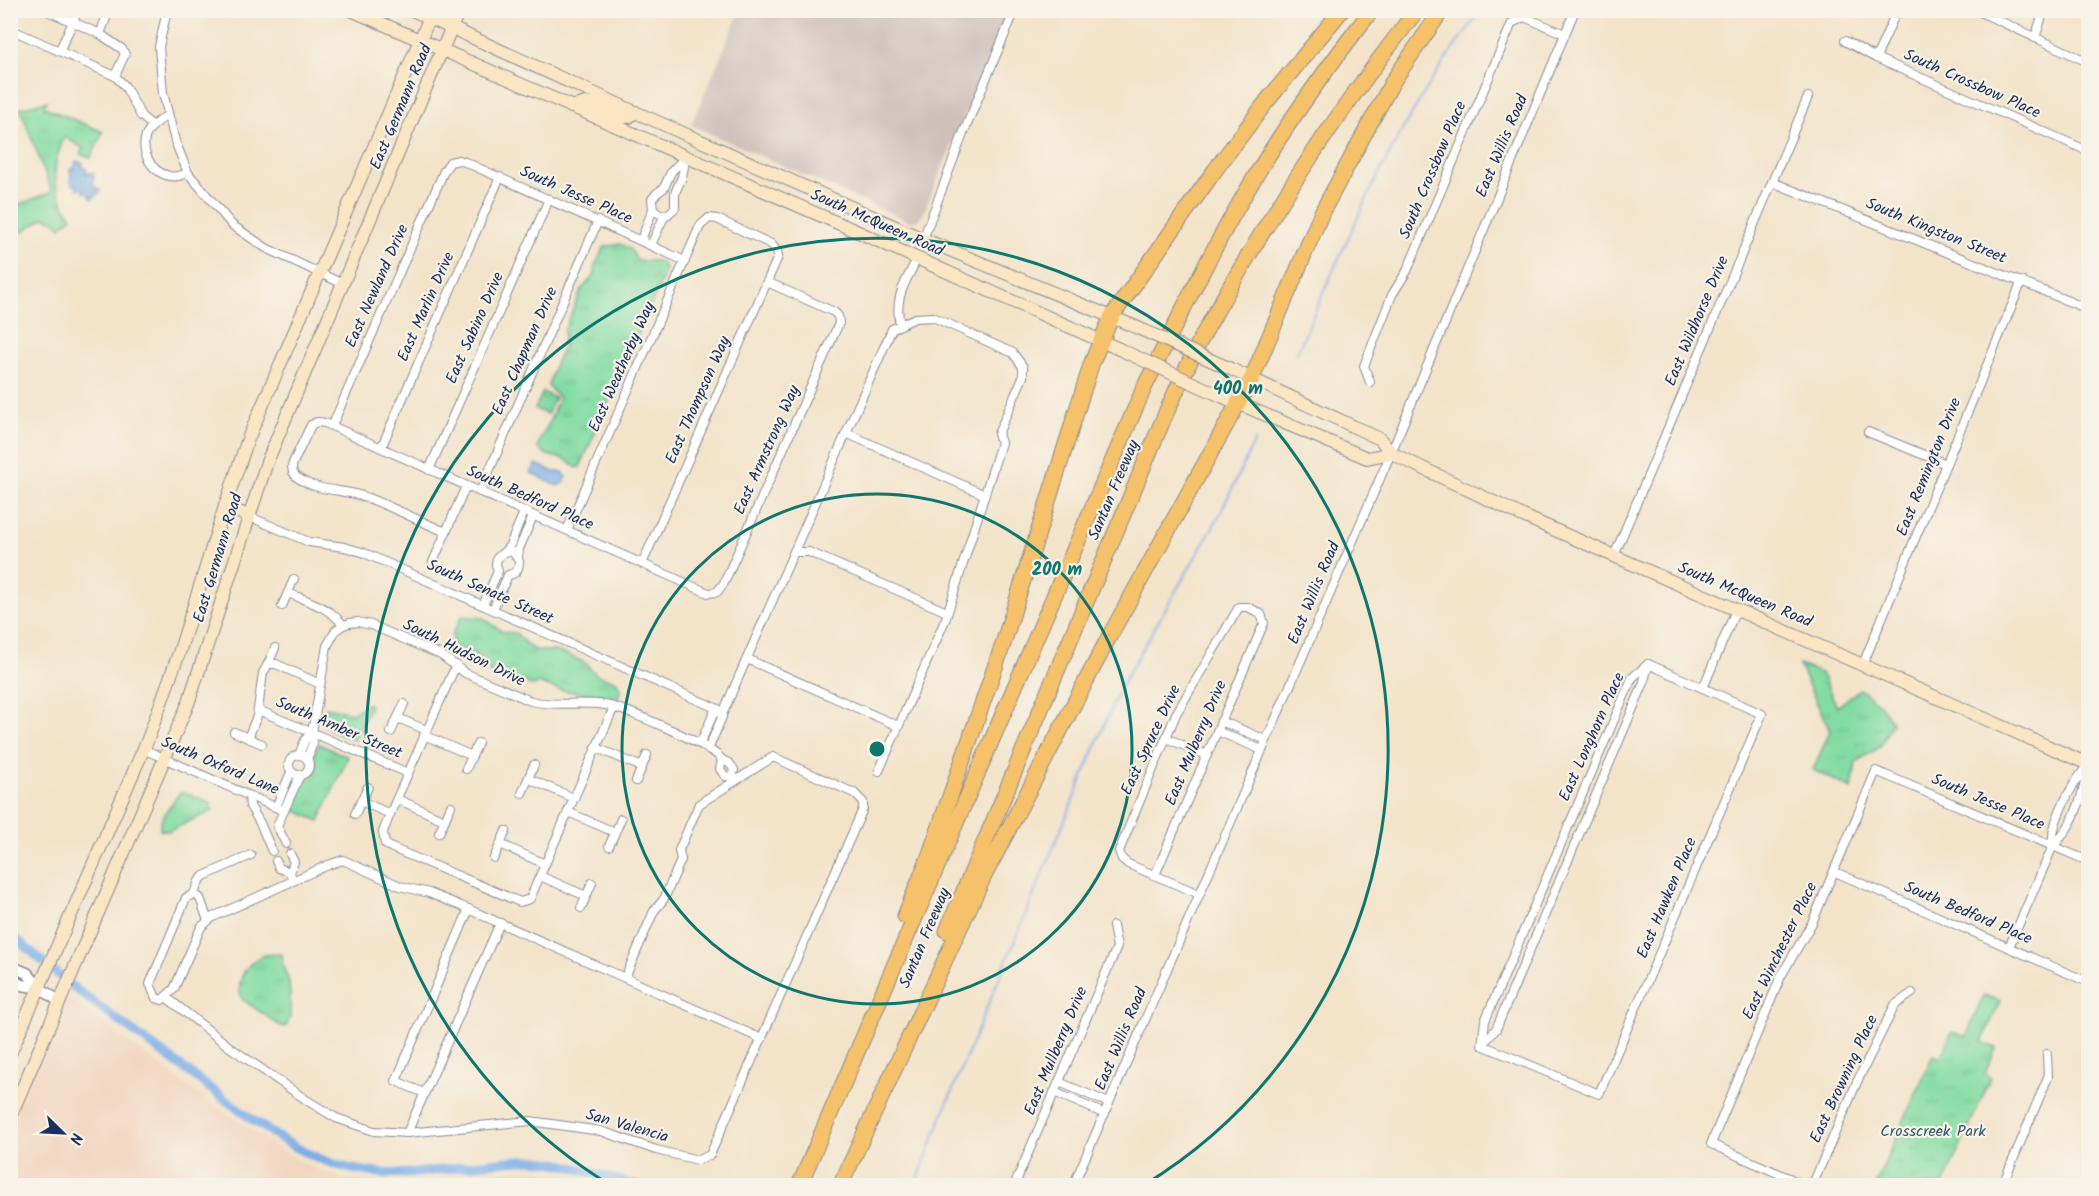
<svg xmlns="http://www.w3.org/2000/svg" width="2099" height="1196" viewBox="0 0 2099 1196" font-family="Kalam,sans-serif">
  <defs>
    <pattern id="park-tufts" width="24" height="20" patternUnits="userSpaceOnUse" patternTransform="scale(1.5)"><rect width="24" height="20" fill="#82dca2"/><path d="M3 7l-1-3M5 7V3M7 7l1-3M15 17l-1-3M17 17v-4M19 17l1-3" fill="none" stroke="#70bd8e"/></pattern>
    <pattern id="water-ripples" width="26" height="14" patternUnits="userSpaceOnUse" patternTransform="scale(1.5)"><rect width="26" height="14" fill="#7caee8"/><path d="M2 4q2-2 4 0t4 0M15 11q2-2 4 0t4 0" fill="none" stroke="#658ebf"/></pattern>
  </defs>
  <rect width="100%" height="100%" fill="#f7f3e8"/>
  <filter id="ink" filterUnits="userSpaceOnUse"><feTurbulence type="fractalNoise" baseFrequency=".0167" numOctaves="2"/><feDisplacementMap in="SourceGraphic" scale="12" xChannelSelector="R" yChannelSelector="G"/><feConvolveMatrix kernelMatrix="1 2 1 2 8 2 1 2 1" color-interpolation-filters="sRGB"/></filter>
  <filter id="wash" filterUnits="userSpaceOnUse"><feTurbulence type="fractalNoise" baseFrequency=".008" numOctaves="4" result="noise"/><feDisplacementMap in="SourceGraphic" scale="24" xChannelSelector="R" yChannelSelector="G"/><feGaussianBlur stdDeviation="1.35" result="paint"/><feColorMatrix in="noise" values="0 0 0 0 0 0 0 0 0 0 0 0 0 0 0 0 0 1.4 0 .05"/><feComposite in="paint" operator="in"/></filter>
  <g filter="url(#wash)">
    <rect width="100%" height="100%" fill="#f3e3c9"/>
    <g fill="#f2d4be">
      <path d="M63 993 199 1095 294 1158 318 1170 347 1180 380 1185 11 1186V1113Z"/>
      <path d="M508 1171H536L597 1185H416Z"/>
    </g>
    <path fill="#cfc0ba" d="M740 11H1009L922 216 918 220 910 222 906 220 691 125Z"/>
    <g fill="url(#park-tufts)" stroke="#4e8680" stroke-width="1.5">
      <path d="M47 101 44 107 103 132 91 158 80 154 83 148 65 137C50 164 52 193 72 217L61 227 54 220H50L45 217 22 232 15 220 12 221 11 207 52 192 20 108Z"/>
      <path d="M620 244 630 249 637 260C648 264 658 255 665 268L664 275 580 467 577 468 565 459 547 455 538 448 540 440 549 423 559 398 548 386 555 364 563 348 564 331 582 289 596 273 594 268 604 247Z"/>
      <path d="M543 392 555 398 547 414 535 409Z"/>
      <path d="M462 616 483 618 503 632 516 633 529 647 539 651H555L568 655 587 664 591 670 599 676 616 681 621 688 618 698C592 691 563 695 539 683L534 686 529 685 525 681H514L511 683 490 673C483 651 469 655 452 645L453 633Z"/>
      <path d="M1799 665 1821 673 1837 707 1860 689 1879 704 1892 722 1880 747 1856 762 1852 789 1813 770 1830 731Z"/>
      <path d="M368 703 370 706 355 740C334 731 321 733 326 707 348 710 347 720 368 703Z"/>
      <path d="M319 744 348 757 319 821 290 808 301 784 314 774 316 766 315 752Z"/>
      <path d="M180 792 186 793 211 803 212 811 169 831 160 830C159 816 173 804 180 792Z"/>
      <path d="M264 955 282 954 283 966 289 982 290 994V1017L286 1027 279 1025 242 999C234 980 248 962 264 955Z"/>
      <path d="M1984 995 2000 1001 1982 1042 1996 1048 1985 1073 1991 1077 1943 1185H1875L1933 1055 1940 1058 1952 1032 1966 1037Z"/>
    </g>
    <g fill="url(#water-ripples)" stroke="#4c6ea3" stroke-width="1.5">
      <path d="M76 161 83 163 82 168H86V173H94L93 185 101 191 92 199 87 192 84 193 82 188 77 189 76 184 72 185 70 169H74Z"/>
      <path d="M536 464 554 472H563L566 477 564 483 557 486 531 473Z"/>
    </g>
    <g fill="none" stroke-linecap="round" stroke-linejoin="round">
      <g stroke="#7caee8" stroke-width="2">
        <path d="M1296 355C1349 234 1399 114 1482 10"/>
        <path d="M915 1186 948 1101 1116 697 1125 679 1218 518 1255 440"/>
      </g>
      <path stroke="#7caee8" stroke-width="9" d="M10 934C34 953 56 974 80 992 115 1019 151 1044 186 1070 242 1111 299 1164 370 1172 423 1179 472 1161 524 1160 563 1160 600 1176 638 1186"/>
    </g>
  </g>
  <g filter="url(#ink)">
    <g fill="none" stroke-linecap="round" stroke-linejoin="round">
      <g stroke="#878994" stroke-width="10">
        <g id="minor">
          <path d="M45 10 73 22 78 10"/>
          <path d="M109 10 100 34 122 49 125 54 115 76 125 86 141 116 153 126"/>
          <path d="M167 10 159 47 163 93 175 141 188 173 232 225 266 248 343 284"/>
          <path d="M1976 10 2088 62"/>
          <path d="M10 29 115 76"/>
          <path d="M2035 38 2044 10"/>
          <path d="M1845 41 1876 58 2088 151"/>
          <path d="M59 51 73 22 100 34"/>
          <path d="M1876 58 1897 10"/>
          <path d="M168 115C161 119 154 124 149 130 137 147 150 172 169 176 176 178 182 175 188 173"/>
          <path d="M686 156 682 177 675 193V208L667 215 660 214 653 209 652 199 657 193 664 188 671 172Z"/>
          <path d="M1772 182 2088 309"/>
          <path d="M923 239 963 134 1015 10"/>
          <path d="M641 240 653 209"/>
          <path d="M651 245 663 219 667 215"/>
          <path d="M900 325C894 297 905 283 917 259"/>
          <path d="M1370 382 1364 366 1392 295 1407 271 1512 23 1524 17 1565 34"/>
          <path d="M332 426 444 171 450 162 459 160 465 162 685 261"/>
          <path d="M1868 432 1946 464"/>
          <path d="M846 433 985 495"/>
          <path d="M381 448 500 177"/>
          <path d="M429 470 549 199"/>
          <path d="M480 492 598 221"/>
          <path d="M248 516 309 542 344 547 362 552 718 709 722 717 708 750"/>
          <path d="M567 530 700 226 709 218 717 219 771 244 777 251 778 257 642 564"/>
          <path d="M446 532C419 521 393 507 365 497 345 489 322 492 303 481 295 477 290 472 293 463L311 425 317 422 325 423 708 593 717 592 724 583 839 323 838 316 834 312 767 282"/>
          <path d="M504 552 510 545 524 512"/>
          <path d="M794 552H809L947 612"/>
          <path d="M1614 556 1808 97"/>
          <path d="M518 558 519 549 533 516"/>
          <path d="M433 562 466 486"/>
          <path d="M288 593C307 601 330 607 343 625"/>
          <path d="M483 605 498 571 496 565 497 558 505 551 513 552 519 561C519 569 516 574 508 575L493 609"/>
          <path d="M282 606 294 579"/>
          <path d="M747 659 898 726"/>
          <path d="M268 664 275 648"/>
          <path d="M1863 664 2022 281"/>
          <path d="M456 665 390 814 383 832 385 844 392 848 520 902 530 899 532 894 614 707"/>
          <path d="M1703 688 1736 610"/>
          <path d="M258 710 408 773"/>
          <path d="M722 715 892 329 915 318 933 317 1013 353 1023 367V377L998 434 1001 443 946 618 879 771"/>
          <path d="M398 718 426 730"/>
          <path d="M1221 721 1266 740"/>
          <path d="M1217 731 1262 750"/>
          <path d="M234 732 262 744"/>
          <path d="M391 732 404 704"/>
          <path d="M424 735 472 756"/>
          <path d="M248 738 257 716 263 673 268 664H276L320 684"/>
          <path d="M1166 738 1207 755"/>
          <path d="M700 744 716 708"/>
          <path d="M597 748 642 767"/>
          <path d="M143 749 284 811"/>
          <circle cx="299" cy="765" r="10"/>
          <path d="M299 755 305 740 312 732"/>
          <path d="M307 759 313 743 312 732 327 646 336 630 343 625 350 623 358 622 371 625 441 655 465 673 531 701C555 707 580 701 605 705 624 708 714 746 722 760 729 762 731 764 734 770L732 777"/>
          <path d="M722 760 720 769 725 776 732 777 734 781"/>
          <path d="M466 769 478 743"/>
          <path d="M529 779 574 798"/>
          <path d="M636 781 647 755"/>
          <path d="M522 793 534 765"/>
          <path d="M249 796 250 806 260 823 272 851"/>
          <path d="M397 799 444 820"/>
          <path d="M361 801 390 814"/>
          <path d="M276 807 291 772"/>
          <path d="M568 812 614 832"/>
          <path d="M355 814 368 787"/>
          <path d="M439 833 451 806"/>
          <path d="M286 844 277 826 300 775"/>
          <path d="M500 844 545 864"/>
          <path d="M609 846 621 819"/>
          <path d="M2053 846C2050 821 2072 785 2087 766"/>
          <path d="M290 854 294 862 290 872 293 881"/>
          <path d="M494 858 506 831"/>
          <path d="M276 861 279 868 290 872"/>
          <path d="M1835 872 2088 982"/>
          <path d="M1155 875 1264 623 1261 614 1248 607H1239L1176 714 1119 851 1122 859 1128 864 1199 894"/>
          <path d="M540 876 586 896"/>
          <path d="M194 894 199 881 204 876 251 855"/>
          <path d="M581 908 592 883"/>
          <path d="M2009 947 2053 846C2075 825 2084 794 2088 765"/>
          <path d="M625 978 762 1039"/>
          <path d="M166 997 231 1048 308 1101 336 1118 374 1131 407 1133 530 1121 601 1131 656 1150 698 1160 710 1155 863 809V802L854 793 773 757 699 804 679 850 681 860 664 899 654 911 625 978 461 906 429 893 400 886 343 860 328 865 213 917 201 927 174 989 162 1000 156 998 150 984 186 898 194 894 200 898 208 921"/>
          <path d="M1482 1045 1599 1094 1762 714 1648 664"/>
          <path d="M1482 1045 1485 1021 1632 678 1648 664"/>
          <path d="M1482 1045 1496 1029 1643 685 1648 665"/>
          <path d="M1059 1082 1109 1103"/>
          <path d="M1054 1092 1105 1114"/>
          <path d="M424 1093 396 1081 469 909"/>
          <path d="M407 1133 500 923"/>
          <path d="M1014 1186 1117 947 1113 926"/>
          <path d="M1073 1186 1391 453 1575 10"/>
          <path d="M1807 1186 1711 1144 1781 976 1812 923 1876 771 2088 861"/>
          <path d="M1812 1186 1857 1082 1895 1005 1912 993"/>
          <path d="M2002 1186 2048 1077 2047 1054"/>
        </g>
      </g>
      <g stroke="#878994" stroke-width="13">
        <g id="tertiary">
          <path d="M10 966 27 973 40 988 60 1002"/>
          <path d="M10 980 22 985 40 988"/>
        </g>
      </g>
      <g stroke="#878994" stroke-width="14">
        <g id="secondary">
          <path d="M351 10 856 231 1119 349"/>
          <path d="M412 10 635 112 923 239 1131 325"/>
          <path d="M571 107 586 103 623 117H629L635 112"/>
          <path d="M1233 370 1380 439 1391 453 1523 516 2088 764"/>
          <path d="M1221 396 1367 458 1391 453"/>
          <path d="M225 506 248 516"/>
          <path d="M10 1054 148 739 179 653 225 506 248 439 433 10"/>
          <path d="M10 1117 188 704 267 462 459 10"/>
        </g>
      </g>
      <g stroke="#878994" stroke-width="17">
        <g id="motorway">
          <path d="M905 916 929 857 1002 647 1092 362 1112 316 1215 170 1267 101 1342 10"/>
          <path d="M947 931 1166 413C1178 387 1190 360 1203 335 1265 221 1337 112 1417 10"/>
          <path d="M842 1182 983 878 1109 637 1252 378 1322 212 1393 81 1442 10"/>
          <path d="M799 1186 1144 388C1178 319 1212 249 1252 182 1287 122 1329 65 1372 10"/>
        </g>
      </g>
      <use href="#minor" stroke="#fff" stroke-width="8"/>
      <use href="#tertiary" stroke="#fff" stroke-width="10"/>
      <use href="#secondary" stroke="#fbe6c4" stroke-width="12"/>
      <use href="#motorway" stroke="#f5c16b" stroke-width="15"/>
      <g stroke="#878994" stroke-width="14" stroke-linecap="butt">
        <g id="secondary-bridge">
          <path d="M1131 325 1233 370"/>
          <path d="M1119 349 1221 396"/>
        </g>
      </g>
      <use href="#secondary-bridge" stroke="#fbe6c4" stroke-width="12"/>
    </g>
  </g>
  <g fill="none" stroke="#0f766e" stroke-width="3">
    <circle cx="877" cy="749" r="255"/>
    <path d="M610 1185A511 511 0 1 1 1144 1185"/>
  </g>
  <g text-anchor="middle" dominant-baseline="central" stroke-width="4.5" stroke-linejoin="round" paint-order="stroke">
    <g font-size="16" fill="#1b2f5e" stroke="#f7f3e8">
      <text transform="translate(1972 84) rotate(24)">South Crossbow Place</text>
      <text transform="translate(401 107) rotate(-67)">East Germann Road</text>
      <text transform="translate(1502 146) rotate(-67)">East Willis Road</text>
      <text transform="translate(1433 170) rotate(-67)">South Crossbow Place</text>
      <text transform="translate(576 195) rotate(24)">South Jesse Place</text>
      <text transform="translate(877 223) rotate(24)">South McQueen Road</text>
      <text transform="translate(1936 231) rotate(22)">South Kingston Street</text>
      <text transform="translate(377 286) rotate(-66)">East Newland Drive</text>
      <text transform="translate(426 307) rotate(-66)">East Marlin Drive</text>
      <text transform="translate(1697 321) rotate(-67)">East Wildhorse Drive</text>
      <text transform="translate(475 328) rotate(-66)">East Sabino Drive</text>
      <text transform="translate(525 351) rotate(-66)">East Chapman Drive</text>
      <text transform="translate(622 367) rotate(-66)">East Weatherby Way</text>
      <text transform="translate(698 400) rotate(-66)">East Thompson Way</text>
      <text transform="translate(767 450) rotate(-66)">East Armstrong Way</text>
      <text transform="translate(1929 467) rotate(-68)">East Remington Drive</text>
      <text transform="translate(1114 490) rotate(-67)">Santan Freeway</text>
      <text transform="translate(530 498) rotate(24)">South Bedford Place</text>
      <text transform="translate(218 558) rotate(-73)">East Germann Road</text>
      <text transform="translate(490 592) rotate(24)">South Senate Street</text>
      <text transform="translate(1314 593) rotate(-67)">East Willis Road</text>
      <text transform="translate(1745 595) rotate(23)">South McQueen Road</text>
      <text transform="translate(464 653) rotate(26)">South Hudson Drive</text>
      <text transform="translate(339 728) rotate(23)">South Amber Street</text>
      <text transform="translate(1592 737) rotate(-66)">East Longhorn Place</text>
      <text transform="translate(1151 740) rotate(-65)">East Spruce Drive</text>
      <text transform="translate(1196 743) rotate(-67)">East Mulberry Drive</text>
      <text transform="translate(220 766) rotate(23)">South Oxford Lane</text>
      <text transform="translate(1988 802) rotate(23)">South Jesse Place</text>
      <text transform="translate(1667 898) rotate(-67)">East Hawken Place</text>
      <text transform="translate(1968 913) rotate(23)">South Bedford Place</text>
      <text transform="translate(925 938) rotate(-67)">Santan Freeway</text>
      <text transform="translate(1780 951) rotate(-64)">East Winchester Place</text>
      <text transform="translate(1121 1039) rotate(-67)">East Willis Road</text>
      <text transform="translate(1056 1051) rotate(-67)">East Mullberry Drive</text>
      <text transform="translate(1844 1079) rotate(-65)">East Browning Place</text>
      <text transform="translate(627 1126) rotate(16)">San Valencia</text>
    </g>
    <g font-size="16" fill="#355a6f" stroke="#f7f3e8">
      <text x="1933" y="1131">Crosscreek Park</text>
    </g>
  </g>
  <circle cx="877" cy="749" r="9" fill="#0f766e" stroke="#f7f3e8" stroke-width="3"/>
  <g font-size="18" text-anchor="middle" font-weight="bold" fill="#0f766e" stroke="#f7f3e8" stroke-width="4.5" stroke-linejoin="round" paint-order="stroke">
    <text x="1238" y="394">400 m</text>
    <text x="1057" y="575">200 m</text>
  </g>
  <rect width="2099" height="1196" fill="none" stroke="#f7f3e8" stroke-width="36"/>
  <g transform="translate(63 1133) rotate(114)" stroke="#f7f3e8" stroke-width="4.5" paint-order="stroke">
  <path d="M0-4.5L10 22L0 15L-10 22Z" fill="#1b2f5e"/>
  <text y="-9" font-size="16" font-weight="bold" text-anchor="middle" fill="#1b2f5e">N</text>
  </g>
</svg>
